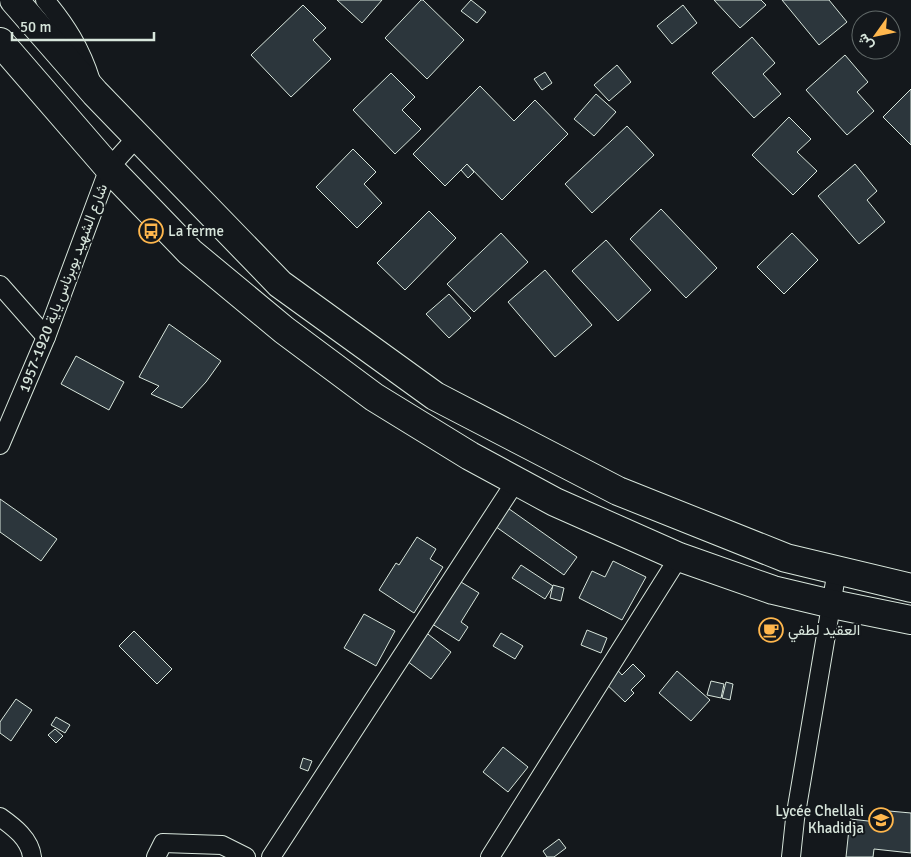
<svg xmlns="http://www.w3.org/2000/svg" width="911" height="857" viewBox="0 0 911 857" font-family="Signika,Vazirmatn,sans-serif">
  <rect width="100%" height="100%" fill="#14181c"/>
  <g fill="#2c363c" stroke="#d8e6dc">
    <path d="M337 0H382L362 23Z"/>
    <path d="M421 0H423L464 40 427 79 385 38Z"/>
    <path d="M471 0 486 12 477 23 461 11Z"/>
    <path d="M714 0H761L766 5 740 28Z"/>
    <path d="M782 0H829L847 22 819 45Z"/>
    <path d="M303 5 326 28 313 40 331 59 291 97 251 55Z"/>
    <path d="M683 5 697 23 672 44 657 26Z"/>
    <path d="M752 37 775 63 763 74 781 94 754 118 712 73Z"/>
    <path d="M845 55 868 82 857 92 874 111 847 135 806 90Z"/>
    <path d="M617 65 631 82 609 101 594 85Z"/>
    <path d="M545 72 552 83 542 90 534 79Z"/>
    <path d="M391 73 415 97 402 110 421 129 395 154 353 110Z"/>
    <path d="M480 86 514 121 535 100 568 134 502 200 467 164 445 186 413 154Z"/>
    <path d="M911 89V145L883 117Z"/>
    <path d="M596 94 616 112 594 136 574 119Z"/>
    <path d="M789 117 811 139 797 152 817 171 793 195 752 155Z"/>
    <path d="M627 126 654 155 592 213 565 184Z"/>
    <path d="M353 149 376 172 364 184 382 203 357 228 316 187Z"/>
    <path d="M467 164 474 172 468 178 461 170Z"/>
    <path d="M855 164 877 191 867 200 885 222 859 244 818 196Z"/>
    <path d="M661 209 717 268 686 298 630 239Z"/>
    <path d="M429 211 456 238 405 290 377 263Z"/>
    <path d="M501 233 528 262 474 312 447 284Z"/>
    <path d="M792 233 818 260 784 294 757 267Z"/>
    <path d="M606 240 651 290 618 321 572 271Z"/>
    <path d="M545 270 592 325 555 357 508 302Z"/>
    <path d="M449 294 471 318 449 338 426 314Z"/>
    <path d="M169 324 221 361 206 382 182 408 151 394 159 386 139 377Z"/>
    <path d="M76 356 124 382 109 410 61 384Z"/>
    <path d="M0 499 57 539 41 561 0 532Z"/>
    <path d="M505 506 577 557 564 575 492 524Z"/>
    <path d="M417 537 436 549 430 559 443 567 414 613 379 590 396 563 399 565Z"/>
    <path d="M613 561 646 577 622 620 579 598 592 571 605 577Z"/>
    <path d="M521 565 553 586 545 599 512 578Z"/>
    <path d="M456 579 479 593 461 622 468 627 459 641 429 622Z"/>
    <path d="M553 585 564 588 561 601 550 598Z"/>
    <path d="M364 614 395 631 376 666 344 648Z"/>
    <path d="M587 630 607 638 601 653 581 645Z"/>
    <path d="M134 631 172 669 157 684 119 646Z"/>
    <path d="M424 631 451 652 431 679 403 658Z"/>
    <path d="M501 633 523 646 515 659 493 646Z"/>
    <path d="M633 664 645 676 631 690 634 693 625 702 600 678 613 665 622 675Z"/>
    <path d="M677 671 710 700 691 721 659 693Z"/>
    <path d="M711 681 724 684 721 698 707 695Z"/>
    <path d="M726 682 733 684 730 700 722 698Z"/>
    <path d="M16 699 32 710 11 741 0 733V722Z"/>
    <path d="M56 717 70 725 65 733 51 725Z"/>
    <path d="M55 729 63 736 56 743 48 735Z"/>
    <path d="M503 747 528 767 508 792 483 772Z"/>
    <path d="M303 758 312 761 308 771 300 768Z"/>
    <path d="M878 810 911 813V853L874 849 873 857H846L850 819 877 822Z"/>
    <path d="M559 839 566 848 554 857H547L543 851Z"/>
  </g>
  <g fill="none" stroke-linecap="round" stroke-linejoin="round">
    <g stroke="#d8e6dc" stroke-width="20">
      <g id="street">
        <path d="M45 0C66 25 81 49 91 81"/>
        <path d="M0 285 46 337"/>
        <path d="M0 445 46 337 109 168 137 137"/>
        <path d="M0 817C14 827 30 839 32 857"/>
        <path d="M156 857 163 843 222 845 246 857"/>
        <path d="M271 857 516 481"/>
        <path d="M490 857 679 557"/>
        <path d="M791 857 795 819 837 570"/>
      </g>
    </g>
    <g stroke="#d8e6dc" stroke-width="30">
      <g id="highway">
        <path d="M14 0 95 93 280 284 435 396 618 491 786 558 911 588"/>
        <path d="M0 42 109 168 190 252 284 330 374 397 470 456 555 502 679 557 773 590 832 604 911 620"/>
      </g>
    </g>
    <use href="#street" stroke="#14181c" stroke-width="18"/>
    <use href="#highway" stroke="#14181c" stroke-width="28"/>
  </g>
  <defs>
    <g id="bus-ring" transform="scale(1.25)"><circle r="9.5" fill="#14181c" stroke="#ffb74d" stroke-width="1.5"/><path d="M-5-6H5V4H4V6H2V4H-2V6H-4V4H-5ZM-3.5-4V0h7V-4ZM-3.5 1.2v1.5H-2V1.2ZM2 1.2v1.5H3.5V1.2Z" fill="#ffb74d"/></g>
    <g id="cafe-ring" transform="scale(1.25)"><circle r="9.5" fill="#14181c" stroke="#ffb74d" stroke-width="1.5"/><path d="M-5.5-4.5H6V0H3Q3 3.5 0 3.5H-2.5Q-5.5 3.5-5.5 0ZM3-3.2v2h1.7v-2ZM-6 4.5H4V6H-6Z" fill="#ffb74d"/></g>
    <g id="school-ring" transform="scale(1.25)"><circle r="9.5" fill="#14181c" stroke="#ffb74d" stroke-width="1.5"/><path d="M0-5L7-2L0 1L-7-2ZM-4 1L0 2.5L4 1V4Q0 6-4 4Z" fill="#ffb74d"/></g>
  </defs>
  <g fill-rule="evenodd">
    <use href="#bus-ring" x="151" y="231"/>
    <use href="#cafe-ring" x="771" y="630"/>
    <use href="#school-ring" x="881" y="820"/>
  </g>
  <g text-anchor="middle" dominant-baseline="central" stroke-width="4" stroke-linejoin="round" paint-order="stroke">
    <g font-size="15" fill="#d8e6dc" stroke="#14181c" text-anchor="start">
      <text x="168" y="231">La ferme</text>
      <text x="788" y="630">العقيد لطفي</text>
      <text x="864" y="811" text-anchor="end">Lycée Chellali<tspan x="864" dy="17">Khadidja</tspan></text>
    </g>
    <g font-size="15" fill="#d8e6dc" stroke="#14181c">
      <text transform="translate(63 288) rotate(-69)">شارع الشهيد بوبرناس ياية 1920-1957</text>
    </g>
  </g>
  <g transform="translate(876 35) rotate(237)"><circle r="24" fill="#14181c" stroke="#626a69"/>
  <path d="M0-4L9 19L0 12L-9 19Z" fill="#ffb74d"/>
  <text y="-8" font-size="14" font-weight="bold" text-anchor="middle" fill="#d8e6dc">ش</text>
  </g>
  <path d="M12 32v8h142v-8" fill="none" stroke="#d8e6dc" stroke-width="2.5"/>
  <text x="20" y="32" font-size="15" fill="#d8e6dc" stroke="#14181c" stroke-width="4" paint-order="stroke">50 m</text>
</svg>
